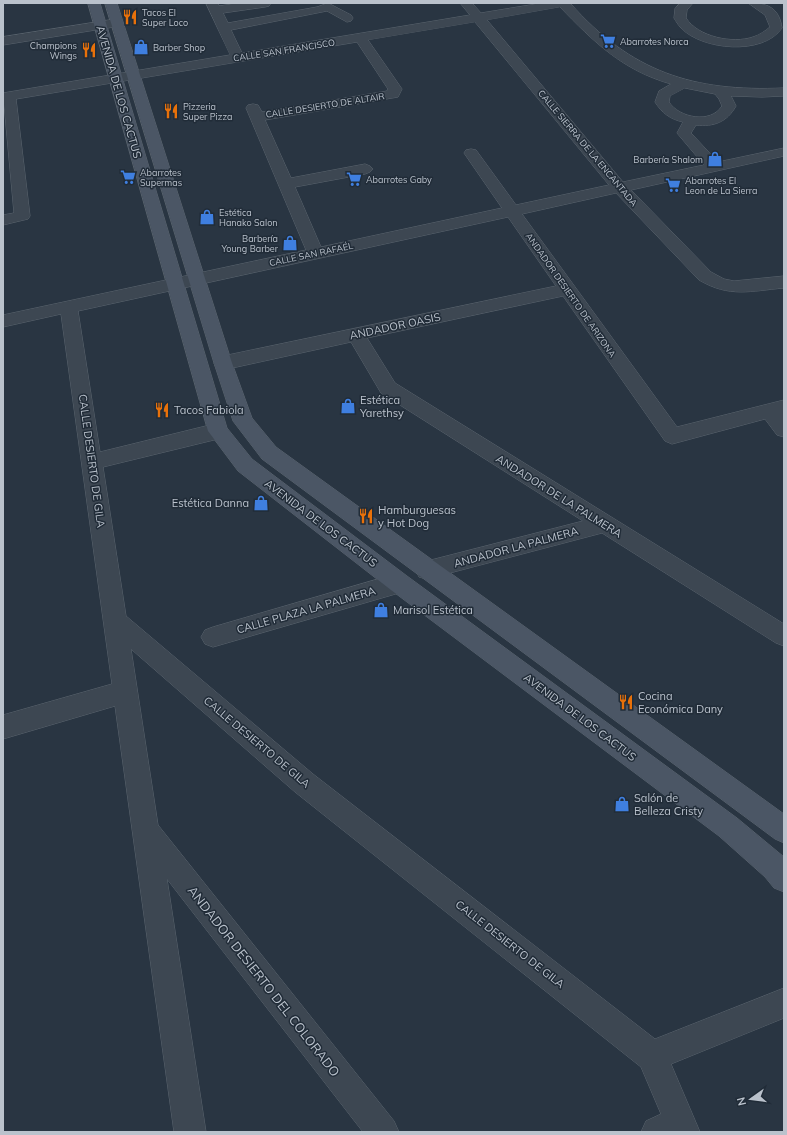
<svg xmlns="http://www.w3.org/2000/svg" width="787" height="1135" viewBox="0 0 787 1135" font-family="Mulish,sans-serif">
  <rect width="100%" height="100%" fill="#293542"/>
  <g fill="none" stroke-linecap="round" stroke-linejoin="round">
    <g stroke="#5b656f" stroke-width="1">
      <g id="street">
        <path d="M206 3H218L219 6 239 3H271L269 6 265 7 223 13 228 23 317 7 328 3 351 15 353 18 351 21 347 22 327 11 231 30 242 53 470 15 460 3H472L481 13 542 3H570C631 72 693 92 784 88V96L762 97 731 96 736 106C727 122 714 127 696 125L691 133 718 162 784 148V156L631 190 711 272 724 279 734 281 784 276V288C750 291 730 298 699 280L616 193 522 214 677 427 784 400V414L783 415 784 437 777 435 765 419 672 444 665 441 563 296 367 338 395 383 784 624V646L776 643 602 533 427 579 419 577 416 570 419 563 427 561 583 521 381 393 351 342 223 370 216 368 214 363 216 358 223 356 556 286 508 217 78 311 100 452 218 423 225 426 228 431 225 436 218 439 103 467 126 616 313 774 655 1039 784 988V1018L671 1064 700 1132H641L646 1121 661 1114 641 1067 295 792 131 649 158 825 394 1121 399 1132H363L167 879 206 1132H174L115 706 3 739V715L112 684 61 314 3 327V315L306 250 246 108 248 105 253 104 258 105 262 112 387 91 388 89 357 42 16 99 30 216 28 219 3 225V215L14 213 3 93 230 55ZM560 7C594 42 622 70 671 84L659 91 655 102C662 113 670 119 683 122L677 133 704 165 623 182 487 20ZM475 22 609 185 516 205 476 150 471 149 466 150 464 153 502 208 321 247 295 187 365 174 370 172 373 169 370 166 365 164 291 178 265 120 398 97 402 89 368 40ZM685 88 715 94 719 99 722 106C711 124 679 118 669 102L670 96Z"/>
        <path d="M680 3H693L687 10 686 18C698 37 733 44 753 37 760 35 765 31 770 27L765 15 748 3C767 3 779 7 782 28 763 56 702 50 681 28 678 25 676 21 674 18L675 9Z"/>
        <path d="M116 19 120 20 122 23 120 26 3 45V37Z"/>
        <path d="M399 573 407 576 410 583 407 590 399 593 213 647 205 644 201 637 205 630 213 627Z"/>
      </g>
    </g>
    <g stroke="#5b656f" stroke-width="1">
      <g id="secondary">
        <path d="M88 3H100L227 428 252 459 407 576 737 818 784 857V892L774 888 765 877 719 836 391 590 238 471 208 431Z"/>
        <path d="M105 3H117L232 363 252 418 276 447 784 814V843L775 839 262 459 233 421 214 363Z"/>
      </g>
    </g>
    <use href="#street" fill="#3d4752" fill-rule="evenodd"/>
    <use href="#secondary" fill="#4b5665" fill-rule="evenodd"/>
  </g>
  <defs>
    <g id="restaurant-bare" transform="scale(1.2)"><path d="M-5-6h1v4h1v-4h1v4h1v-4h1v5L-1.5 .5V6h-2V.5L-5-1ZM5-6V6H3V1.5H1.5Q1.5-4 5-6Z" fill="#e8710a" stroke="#212c38" stroke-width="2.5" paint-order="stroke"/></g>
    <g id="supermarket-bare" transform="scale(1.2)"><path d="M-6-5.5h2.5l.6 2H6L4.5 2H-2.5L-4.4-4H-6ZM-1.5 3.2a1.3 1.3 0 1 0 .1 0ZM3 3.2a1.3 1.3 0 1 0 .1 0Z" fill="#3f7fe0" stroke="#212c38" stroke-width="2.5" paint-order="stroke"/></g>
    <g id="shop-bare" transform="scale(1.2)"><path d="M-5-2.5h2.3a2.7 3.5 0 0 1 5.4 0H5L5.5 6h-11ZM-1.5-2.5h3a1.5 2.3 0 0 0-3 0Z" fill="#3f7fe0" stroke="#212c38" stroke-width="2.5" paint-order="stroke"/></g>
  </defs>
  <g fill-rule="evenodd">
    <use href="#restaurant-bare" x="130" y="17"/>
    <use href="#supermarket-bare" x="608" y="41"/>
    <use href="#shop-bare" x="141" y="47"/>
    <use href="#restaurant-bare" x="89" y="50"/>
    <use href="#restaurant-bare" x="171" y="111"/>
    <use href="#shop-bare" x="715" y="159"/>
    <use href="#supermarket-bare" x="128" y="177"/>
    <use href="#supermarket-bare" x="354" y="179"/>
    <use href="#supermarket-bare" x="673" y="185"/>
    <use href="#shop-bare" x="207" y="217"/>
    <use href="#shop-bare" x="290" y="243"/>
    <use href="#shop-bare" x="348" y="406"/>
    <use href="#restaurant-bare" x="162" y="410"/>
    <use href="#shop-bare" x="261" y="503"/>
    <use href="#restaurant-bare" x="366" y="516"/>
    <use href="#shop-bare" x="381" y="610"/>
    <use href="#restaurant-bare" x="626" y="702"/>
    <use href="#shop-bare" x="622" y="804"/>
  </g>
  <g text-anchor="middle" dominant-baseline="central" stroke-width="3" stroke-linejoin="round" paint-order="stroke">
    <g font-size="9" fill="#bac2cc" stroke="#212c38" text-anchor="start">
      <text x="142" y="12">Tacos El<tspan x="142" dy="10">Super Loco</tspan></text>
      <text x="620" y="41">Abarrotes Norca</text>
      <text x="77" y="45" text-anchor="end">Champions<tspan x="77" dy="10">Wings</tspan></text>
      <text x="153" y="47">Barber Shop</text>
      <text x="183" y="106">Pizzeria<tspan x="183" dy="10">Super Pizza</tspan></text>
      <text x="703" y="159" text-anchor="end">Barbería Shalom</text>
      <text x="140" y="172">Abarrotes<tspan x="140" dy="10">Supermas</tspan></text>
      <text x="366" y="179">Abarrotes Gaby</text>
      <text x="685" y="180">Abarrotes El<tspan x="685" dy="10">Leon de La Sierra</tspan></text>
      <text x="219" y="212">Estética<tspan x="219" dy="10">Hanako Salon</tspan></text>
      <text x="278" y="238" text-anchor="end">Barbería<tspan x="278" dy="10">Young Barber</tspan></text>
    </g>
    <g font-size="9" fill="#bac2cc" stroke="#212c38">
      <text transform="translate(284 50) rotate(-9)">CALLE SAN FRANCISCO</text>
      <text transform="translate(325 105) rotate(-9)">CALLE DESIERTO DE ALTAIR</text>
      <text transform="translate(588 148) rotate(50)">CALLE SIERRA DE LA ENCANTADA</text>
      <text transform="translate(311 254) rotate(-12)">CALLE SAN RAFAÉL</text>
      <text transform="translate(571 295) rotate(55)">ANDADOR DESIERTO DE ARIZONA</text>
    </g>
    <g font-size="11" fill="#bac2cc" stroke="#212c38">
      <text transform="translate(119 92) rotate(74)">AVENIDA DE LOS CACTUS</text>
      <text transform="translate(395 326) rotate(-12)">ANDADOR OASIS</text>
      <text transform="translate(92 461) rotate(82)">CALLE DESIERTO DE GILA</text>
      <text transform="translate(559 496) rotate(32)">ANDADOR DE LA PALMERA</text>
      <text transform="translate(321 523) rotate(37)">AVENIDA DE LOS CACTUS</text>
      <text transform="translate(516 547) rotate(-15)">ANDADOR LA PALMERA</text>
      <text transform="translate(306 610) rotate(-16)">CALLE PLAZA LA PALMERA</text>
      <text transform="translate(580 717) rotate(37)">AVENIDA DE LOS CACTUS</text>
      <text transform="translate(257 742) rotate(40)">CALLE DESIERTO DE GILA</text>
      <text transform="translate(510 944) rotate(38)">CALLE DESIERTO DE GILA</text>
    </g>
    <g font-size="11" fill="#bac2cc" stroke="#212c38" text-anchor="start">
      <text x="360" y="400">Estética<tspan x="360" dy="13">Yarethsy</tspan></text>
      <text x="174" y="410">Tacos Fabiola</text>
      <text x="249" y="503" text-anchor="end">Estética Danna</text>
      <text x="378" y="510">Hamburguesas<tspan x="378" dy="13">y Hot Dog</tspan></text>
      <text x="393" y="610">Marisol Estética</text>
      <text x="638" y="696">Cocina<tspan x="638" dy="13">Económica Dany</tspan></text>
      <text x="634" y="798">Salón de<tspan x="634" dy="13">Belleza Cristy</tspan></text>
    </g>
    <g font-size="13" fill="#bac2cc" stroke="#212c38">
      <text transform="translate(264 981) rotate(52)">ANDADOR DESIERTO DEL COLORADO</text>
    </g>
  </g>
  <rect width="787" height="1135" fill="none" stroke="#bac2cc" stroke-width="8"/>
  <g transform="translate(751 1099) rotate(256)" stroke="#212c38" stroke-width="3" paint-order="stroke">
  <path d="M0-3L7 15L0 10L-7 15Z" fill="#bac2cc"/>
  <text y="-6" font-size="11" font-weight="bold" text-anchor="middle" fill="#bac2cc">N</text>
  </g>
</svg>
